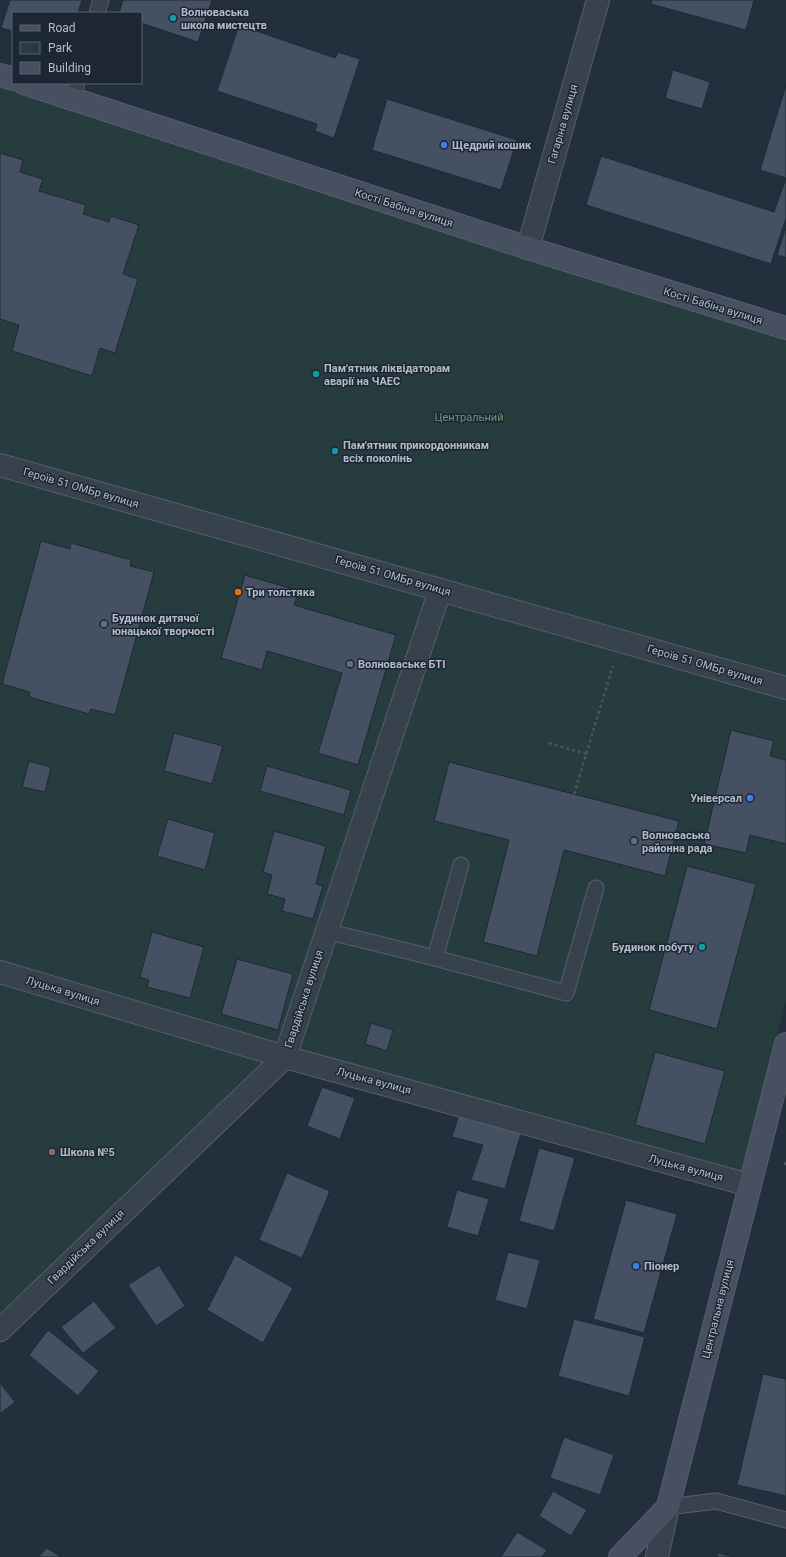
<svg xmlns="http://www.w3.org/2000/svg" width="786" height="1557" viewBox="0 0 786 1557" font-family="Roboto,sans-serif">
  <rect width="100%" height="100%" fill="#242f3e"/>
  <path fill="#263c3f" d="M0 75 786 328V1001L739 1183 285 1057 0 1330Z"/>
  <g fill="#455162" stroke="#1f2835">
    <path d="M10 0H82L78 13H13V31L1 28Z"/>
    <path d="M123 0H212L198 42 141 23V13H119Z"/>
    <path d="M652 0H754L746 30 651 4Z"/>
    <path d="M239 25 335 58 338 52 360 59 334 138 315 131 317 124 217 91Z"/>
    <path d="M673 70 710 82 702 109 665 98Z"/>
    <path d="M786 85V178L760 170Z"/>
    <path d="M387 99 517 140 501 190 372 150Z"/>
    <path d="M0 153 23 160 20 172 43 179 39 191 86 205 83 214 109 222 111 216 139 225 123 274 138 279 115 353 100 348 92 376 12 351 19 325 0 319Z"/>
    <path d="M601 156 774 212 786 178V218L771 264 586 205Z"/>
    <path d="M785 230H786V258L777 255Z"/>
    <path d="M41 541 70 549 71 543 131 560 130 566 154 572 115 715 91 709 89 714 29 697 30 692 2 684Z"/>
    <path d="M245 575 299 591 294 605 396 635 358 765 318 753 342 673 267 651 262 670 221 658Z"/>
    <path d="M731 730 774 741 770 756 786 760V844L750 835 746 853 704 844Z"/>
    <path d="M174 733 223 746 212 784 164 771Z"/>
    <path d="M29 761 51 767 45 792 22 787Z"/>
    <path d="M449 762 679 821 665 876 564 850 537 956 483 942 509 840 434 821Z"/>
    <path d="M267 766 351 790 344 815 260 791Z"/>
    <path d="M168 819 215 833 205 870 157 856Z"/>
    <path d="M274 831 326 846 316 884 323 886 313 919 282 911 285 899 267 894 272 875 263 872Z"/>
    <path d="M687 866 756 884 717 1029 649 1010Z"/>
    <path d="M152 932 204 947 190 998 147 987 149 980 140 977Z"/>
    <path d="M237 959 293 974 278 1030 221 1014Z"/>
    <path d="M371 1023 393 1030 387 1051 365 1044Z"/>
    <path d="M655 1052 725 1071 705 1144 635 1125Z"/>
    <path d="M322 1087 355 1098 340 1139 307 1126Z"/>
    <path d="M460 1111 522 1130 505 1189 471 1180 483 1145 452 1137Z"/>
    <path d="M539 1148 575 1158 554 1231 519 1221Z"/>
    <path d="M287 1173 330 1191 302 1258 259 1240Z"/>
    <path d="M457 1190 489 1199 478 1236 447 1227Z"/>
    <path d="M626 1200 677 1214 644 1333 593 1319Z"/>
    <path d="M508 1252 540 1260 527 1309 495 1300Z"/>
    <path d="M235 1255 293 1288 263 1343 207 1310Z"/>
    <path d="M159 1265 185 1306 156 1326 128 1285Z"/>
    <path d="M94 1301 116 1328 83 1353 61 1327Z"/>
    <path d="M574 1319 645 1337 629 1396 558 1376Z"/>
    <path d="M48 1330 99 1371 78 1396 29 1355Z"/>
    <path d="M763 1374 786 1379V1496L737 1485Z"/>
    <path d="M0 1383 15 1402 0 1414Z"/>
    <path d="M564 1437 614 1455 600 1495 550 1478Z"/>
    <path d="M553 1491 587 1510 571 1536 539 1516Z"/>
    <path d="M517 1532 547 1550 542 1557H501Z"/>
    <path d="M47 1548 61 1557H38Z"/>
    <path d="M718 1553 734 1557H717Z"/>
  </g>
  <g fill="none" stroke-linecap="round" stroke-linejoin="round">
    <g stroke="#565f6c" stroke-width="17">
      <g id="lane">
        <path d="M97 13 101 0"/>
        <path d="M73 99 77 83"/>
        <path d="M326 931 435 958 461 865"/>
        <path d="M435 958 566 993 596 888"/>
        <path d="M668 1507 716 1501 786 1520"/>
      </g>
    </g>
    <g stroke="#565f6c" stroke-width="24">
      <g id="street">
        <path d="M528 248 598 0"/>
        <path d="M0 465 786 688"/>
        <path d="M0 972 285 1057 749 1185"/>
        <path d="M0 1330 285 1057 440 590"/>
        <path d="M657 1557 668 1507"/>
      </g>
    </g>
    <g stroke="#565f6c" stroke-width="24">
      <g id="secondary">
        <path d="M0 75 13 79"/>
        <path d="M24 83 528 248 786 328"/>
        <path d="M620 1557 668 1507 786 1044"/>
      </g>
    </g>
    <g stroke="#44595c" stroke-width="2.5" stroke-dasharray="3 3" stroke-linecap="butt">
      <path d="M549 743 586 754"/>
      <path d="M574 794 613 666"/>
      <path d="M785 1165 786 1162"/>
    </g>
    <use href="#lane" stroke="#38414e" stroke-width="15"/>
    <use href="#street" stroke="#38414e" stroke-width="22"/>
    <use href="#secondary" stroke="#465061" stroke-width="22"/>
  </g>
  <g fill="#0f9aa8" stroke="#1d2633" stroke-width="1.5">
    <circle cx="173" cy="18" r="4"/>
    <circle cx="316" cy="374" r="4"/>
    <circle cx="335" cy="451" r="4"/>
    <circle cx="702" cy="947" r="4"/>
  </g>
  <g fill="#3f7fe0" stroke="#1d2633" stroke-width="1.5">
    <circle cx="444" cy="145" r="4"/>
    <circle cx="750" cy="798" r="4"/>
    <circle cx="636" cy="1266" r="4"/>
  </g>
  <circle fill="#e8710a" stroke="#1d2633" stroke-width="1.5" cx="238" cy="592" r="4"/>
  <g fill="#5c6f8a" stroke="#1d2633" stroke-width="1.5">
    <circle cx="104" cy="624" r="4"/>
    <circle cx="350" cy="664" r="4"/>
    <circle cx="634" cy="841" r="4"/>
  </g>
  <circle fill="#8d6e63" stroke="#1d2633" stroke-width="1.5" cx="52" cy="1152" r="4"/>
  <g text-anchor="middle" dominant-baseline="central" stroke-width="3" stroke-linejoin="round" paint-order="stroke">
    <g font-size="11" font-weight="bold" fill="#b4bcc9" stroke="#1d2633" text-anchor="start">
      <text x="181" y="12">Волноваська<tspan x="181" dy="13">школа мистецтв</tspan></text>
      <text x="452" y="145">Щедрий кошик</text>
      <text x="324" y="368">Пам'ятник ліквідаторам<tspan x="324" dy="13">аварії на ЧАЕС</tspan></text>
      <text x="343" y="445">Пам'ятник прикордонникам<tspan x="343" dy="13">всіх поколінь</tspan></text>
      <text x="246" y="592">Три толстяка</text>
      <text x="112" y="618">Будинок дитячої<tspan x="112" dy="13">юнацької творчості</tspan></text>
      <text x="358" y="664">Волноваське БТІ</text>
      <text x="742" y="798" text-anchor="end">Універсал</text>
      <text x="642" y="835">Волноваська<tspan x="642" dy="13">районна рада</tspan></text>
      <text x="694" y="947" text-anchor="end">Будинок побуту</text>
      <text x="60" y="1152">Школа №5</text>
      <text x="644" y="1266">Піонер</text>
    </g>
    <g font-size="11" fill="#b4bcc9" stroke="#1d2633">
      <text transform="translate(563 124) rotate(-74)">Гагаріна вулиця</text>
      <text transform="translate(404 208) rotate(18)">Кості Бабіна вулиця</text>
      <text transform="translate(713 306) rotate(17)">Кості Бабіна вулиця</text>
      <text transform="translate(81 488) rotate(16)">Героїв 51 ОМБр вулиця</text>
      <text transform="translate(393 576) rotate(16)">Героїв 51 ОМБр вулиця</text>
      <text transform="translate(705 665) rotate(16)">Героїв 51 ОМБр вулиця</text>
      <text transform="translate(63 991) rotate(17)">Луцька вулиця</text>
      <text transform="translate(304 999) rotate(-72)">Гвардійська вулиця</text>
      <text transform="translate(374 1081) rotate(15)">Луцька вулиця</text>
      <text transform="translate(686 1168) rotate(15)">Луцька вулиця</text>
      <text transform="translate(86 1247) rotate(-44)">Гвардійська вулиця</text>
      <text transform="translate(718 1309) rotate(-76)">Центральна вулиця</text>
    </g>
    <g font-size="11" fill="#6b9a76" stroke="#1d2633">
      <text x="469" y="417">Центральний</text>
    </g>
  </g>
  <rect x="12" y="12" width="130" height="72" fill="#1d2633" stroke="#59626f"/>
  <rect x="20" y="25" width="20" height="6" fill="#465061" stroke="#59626f"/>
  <text x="48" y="32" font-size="12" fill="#b4bcc9">Road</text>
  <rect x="20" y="42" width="20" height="12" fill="#263c3f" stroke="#59626f"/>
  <text x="48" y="52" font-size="12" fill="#b4bcc9">Park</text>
  <rect x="20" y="62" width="20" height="12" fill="#455162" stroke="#59626f"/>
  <text x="48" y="72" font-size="12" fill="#b4bcc9">Building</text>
</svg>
